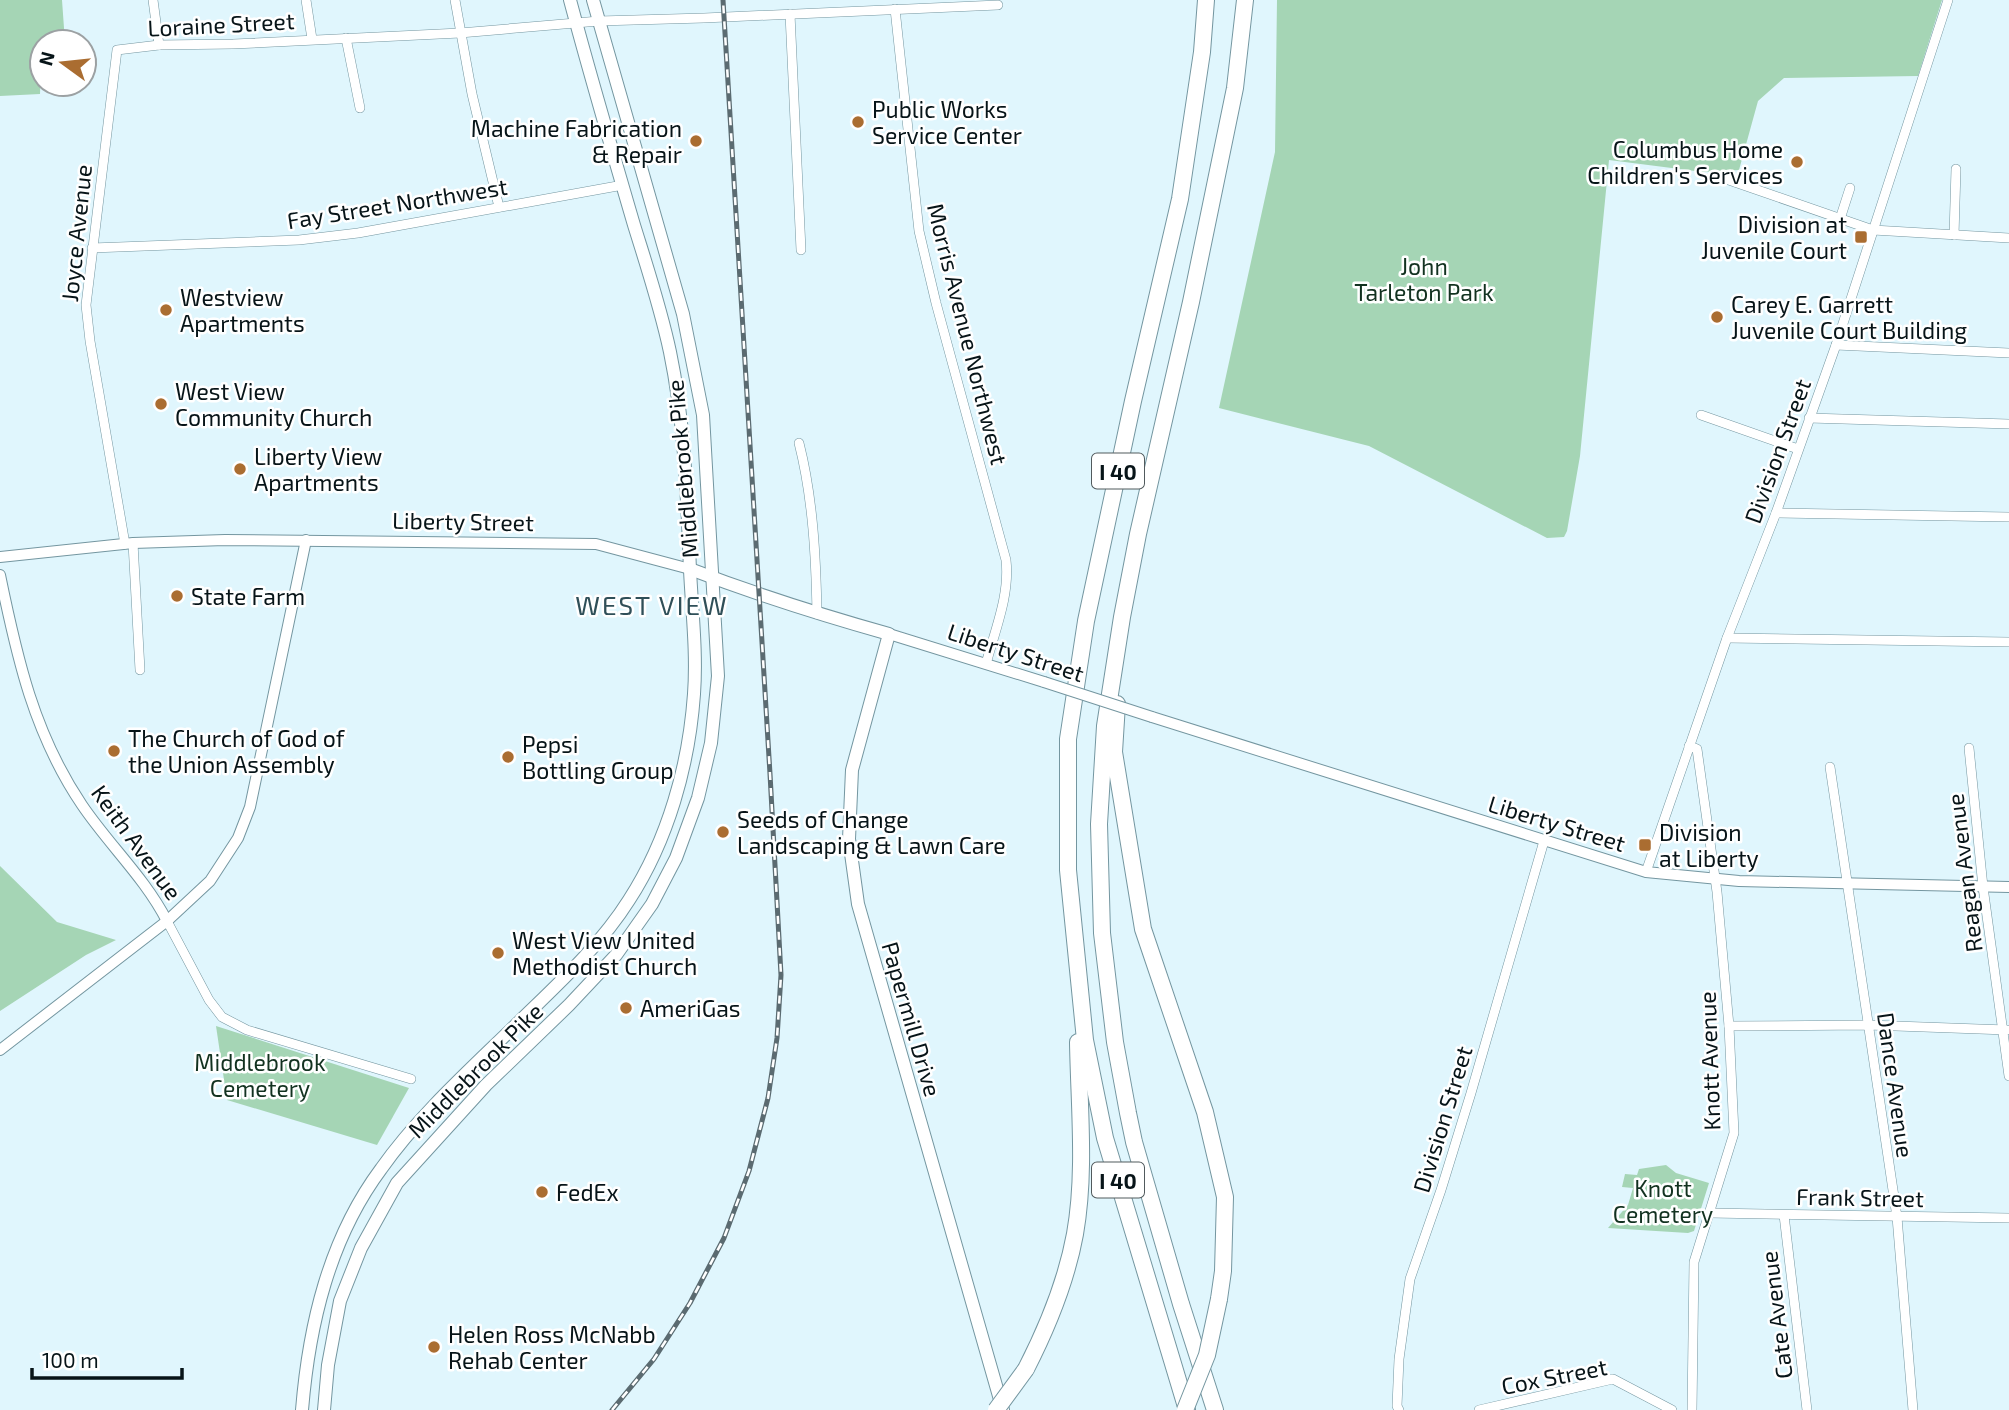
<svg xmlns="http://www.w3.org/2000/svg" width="2009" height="1410" viewBox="0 0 2009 1410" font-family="'Exo 2',sans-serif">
  <rect width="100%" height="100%" fill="#e0f6fd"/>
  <g fill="#a5d5b5">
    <path d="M0 0H62L65 42H42L40 94 0 96Z"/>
    <path d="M1277 0H1942L1918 76 1784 78 1758 101 1739 170 1703 172 1609 160 1580 456 1567 531 1564 537 1547 538 1369 446 1219 408 1275 152Z"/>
    <path d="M0 866 57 922 116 940 86 955 0 1011Z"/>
    <path d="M216 1026 409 1088 377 1145 227 1100Z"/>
    <path d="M1666 1165 1676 1173 1709 1183 1694 1231 1688 1233 1608 1228 1628 1205 1633 1188 1622 1187 1625 1174 1637 1175 1639 1169Z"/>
  </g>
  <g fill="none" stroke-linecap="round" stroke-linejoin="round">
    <g stroke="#7496a0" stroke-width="10">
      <g id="minor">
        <path d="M153 0 159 45"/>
        <path d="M306 0 312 39"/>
        <path d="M455 0 472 94 499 207"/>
        <path d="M895 9 919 231 936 303 1006 560C1010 595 995 630 986 664"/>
        <path d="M790 14 801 250"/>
        <path d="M346 38 360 108"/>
        <path d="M1720 177 1873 230 2009 238"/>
        <path d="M1840 219 1850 188"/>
        <path d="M1954 235 1956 169"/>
        <path d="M92 248 299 240 358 233 623 185"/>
        <path d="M1836 345 2009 353"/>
        <path d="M1701 415 1798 449"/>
        <path d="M1809 418 2009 424"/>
        <path d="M799 443C813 498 816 558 817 614"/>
        <path d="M1776 513 2009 517"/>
        <path d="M133 543 140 670"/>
        <path d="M125 544 90 341 86 305 117 50 159 45 233 44 460 33 599 21 704 18 998 5"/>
        <path d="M1727 638 2009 642"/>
        <path d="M1689 746 1697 749 1717 892 1729 1026 1734 1133 1694 1262 1692 1410"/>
        <path d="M1969 748 1983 887 2009 1076"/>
        <path d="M1830 767 1897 1217 1913 1410"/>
        <path d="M1646 872 1727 638 1776 513 1836 345 1948 0"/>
        <path d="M167 921 209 1000 222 1017 247 1030 411 1079"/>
        <path d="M1729 1026 1868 1025 2007 1030"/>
        <path d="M1710 1213 2009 1218"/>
        <path d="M1784 1215 1807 1410"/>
        <path d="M1399 1410 1397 1406 1399 1359 1410 1279 1441 1190 1471 1093 1544 841"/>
        <path d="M1479 1410 1613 1379 1672 1410"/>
      </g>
    </g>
    <g stroke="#7496a0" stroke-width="12">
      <g id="tertiary">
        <path d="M0 557 133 543 225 540 596 544 690 569"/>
        <path d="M0 575C17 658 34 734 82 805 109 845 145 878 167 921"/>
        <path d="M889 634 1044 682"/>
        <path d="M1152 717 1646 872 1739 881 2009 887"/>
        <path d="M0 1050 167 921 210 881 238 838 250 807 306 540"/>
      </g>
    </g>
    <g stroke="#7496a0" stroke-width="14">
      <g id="secondary">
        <path d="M690 569C755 594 821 615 889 634L852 770 849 839 858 904 1003 1410"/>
        <path d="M302 1410C309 1325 329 1239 381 1169 420 1114 472 1068 520 1021 558 984 600 946 629 900 668 840 689 765 694 694 697 653 692 611 690 570 687 497 685 424 670 352 661 309 647 267 634 225 612 150 590 75 570 0"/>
        <path d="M324 1410 328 1365 340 1301 361 1248 397 1183 486 1085 569 1005 616 955 652 904 676 858 698 798 711 743 718 676 703 415 683 314 593 0"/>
      </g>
    </g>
    <g stroke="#7496a0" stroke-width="18">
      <g id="motorway">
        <path d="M1117 704 1114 752 1143 929 1205 1112 1225 1197 1223 1271 1219 1299"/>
        <path d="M1026 1369C1048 1326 1066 1283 1075 1234 1086 1172 1079 1105 1078 1042"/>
        <path d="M1187 1410 1105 1138 1085 1040 1068 870V739L1086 621 1133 401 1180 199 1202 52 1206 0"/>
        <path d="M1215 1410 1181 1304 1134 1142 1128 1113 1115 1042 1102 933 1099 824 1105 726 1122 617 1138 534 1191 302 1235 88 1245 0"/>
      </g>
    </g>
    <use href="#minor" stroke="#fff" stroke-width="9"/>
    <use href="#tertiary" stroke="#fff" stroke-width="10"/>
    <use href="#secondary" stroke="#fff" stroke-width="12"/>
    <use href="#motorway" stroke="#fff" stroke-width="16"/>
    <g stroke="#5b6b71" stroke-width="5">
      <path id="rail" d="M612 1410 654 1359 690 1303 724 1238 749 1171 768 1098 777 1038 781 975 770 774 723 0"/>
    </g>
    <use href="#rail" stroke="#fff" stroke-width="2.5" stroke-dasharray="8" stroke-linecap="butt"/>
    <g stroke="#7496a0" stroke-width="12" stroke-linecap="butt">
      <path id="tertiary-bridge" d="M1044 682 1152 717"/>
    </g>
    <g stroke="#7496a0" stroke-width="18" stroke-linecap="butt">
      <g id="motorway-bridge">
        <path d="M996 1410 1026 1369"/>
        <path d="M1185 1410 1207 1355 1219 1299"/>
      </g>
    </g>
    <use href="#tertiary-bridge" stroke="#fff" stroke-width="10"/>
    <use href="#motorway-bridge" stroke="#fff" stroke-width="16"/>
  </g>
  <g fill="#aa6d31" stroke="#fff" stroke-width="2.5">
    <circle cx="858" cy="122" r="7"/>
    <circle cx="696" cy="141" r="7"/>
    <circle cx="1797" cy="162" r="7"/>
    <rect x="1854" y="230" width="14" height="14" rx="3.5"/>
    <circle cx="166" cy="310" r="7"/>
    <circle cx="1717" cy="317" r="7"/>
    <circle cx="161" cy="404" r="7"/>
    <circle cx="240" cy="469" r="7"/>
    <circle cx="177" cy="596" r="7"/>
    <circle cx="114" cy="751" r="7"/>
    <circle cx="508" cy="757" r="7"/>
    <circle cx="723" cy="832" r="7"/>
    <rect x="1638" y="838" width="14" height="14" rx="3.5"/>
    <circle cx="498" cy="953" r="7"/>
    <circle cx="626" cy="1008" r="7"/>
    <circle cx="542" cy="1192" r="7"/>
    <circle cx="434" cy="1347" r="7"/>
  </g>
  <g text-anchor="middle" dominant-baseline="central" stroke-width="5" stroke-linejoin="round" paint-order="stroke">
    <g fill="#fff" stroke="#515a5d" stroke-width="2">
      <rect x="1092" y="453.5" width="52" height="35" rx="5"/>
      <rect x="1092" y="1162.5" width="52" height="35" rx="5"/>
    </g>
    <g font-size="21" font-weight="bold" fill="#071418">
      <text x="1118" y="471">I 40</text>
      <text x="1118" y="1180">I 40</text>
    </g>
    <g font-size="23" fill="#071418" stroke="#fff">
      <text transform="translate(221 24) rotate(-3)">Loraine Street</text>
      <text transform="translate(397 203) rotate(-9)">Fay Street Northwest</text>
      <text transform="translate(76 233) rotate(-84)">Joyce Avenue</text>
      <text transform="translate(968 334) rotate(76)">Morris Avenue Northwest</text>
      <text transform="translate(1777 451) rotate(-70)">Division Street</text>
      <text transform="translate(682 469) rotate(-95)">Middlebrook Pike</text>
      <text transform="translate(463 521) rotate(1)">Liberty Street</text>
      <text transform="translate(1016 652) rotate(18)">Liberty Street</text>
      <text transform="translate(1557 823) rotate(17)">Liberty Street</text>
      <text transform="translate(137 842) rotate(54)">Keith Avenue</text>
      <text transform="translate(1964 873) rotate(-97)">Reagan Avenue</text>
      <text transform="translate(912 1019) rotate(74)">Papermill Drive</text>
      <text transform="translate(1709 1061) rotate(-92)">Knott Avenue</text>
      <text transform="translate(475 1070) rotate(-45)">Middlebrook Pike</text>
      <text transform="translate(1896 1085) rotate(82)">Dance Avenue</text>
      <text transform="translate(1442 1119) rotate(-73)">Division Street</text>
      <text transform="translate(1860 1197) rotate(1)">Frank Street</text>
      <text transform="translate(1776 1315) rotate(-97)">Cate Avenue</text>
      <text transform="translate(1554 1376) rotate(-11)">Cox Street</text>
    </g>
    <g font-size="23" fill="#071418" stroke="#fff" text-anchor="start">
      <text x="872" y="109">Public Works<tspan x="872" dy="26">Service Center</tspan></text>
      <text x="682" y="128" text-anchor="end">Machine Fabrication<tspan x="682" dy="26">&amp; Repair</tspan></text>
      <text x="1783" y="149" text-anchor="end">Columbus Home<tspan x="1783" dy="26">Children's Services</tspan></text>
      <text x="1847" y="224" text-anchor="end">Division at<tspan x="1847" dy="26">Juvenile Court</tspan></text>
      <text x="180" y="297">Westview<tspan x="180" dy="26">Apartments</tspan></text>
      <text x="1731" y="304">Carey E. Garrett<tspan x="1731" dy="26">Juvenile Court Building</tspan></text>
      <text x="175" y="391">West View<tspan x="175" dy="26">Community Church</tspan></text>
      <text x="254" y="456">Liberty View<tspan x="254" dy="26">Apartments</tspan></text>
      <text x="191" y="596">State Farm</text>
      <text x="128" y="738">The Church of God of<tspan x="128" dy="26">the Union Assembly</tspan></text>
      <text x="522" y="744">Pepsi<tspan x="522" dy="26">Bottling Group</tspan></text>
      <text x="737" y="819">Seeds of Change<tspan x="737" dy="26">Landscaping &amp; Lawn Care</tspan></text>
      <text x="1659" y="832">Division<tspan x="1659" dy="26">at Liberty</tspan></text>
      <text x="512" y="940">West View United<tspan x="512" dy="26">Methodist Church</tspan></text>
      <text x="640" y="1008">AmeriGas</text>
      <text x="556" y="1192">FedEx</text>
      <text x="448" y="1334">Helen Ross McNabb<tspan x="448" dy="26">Rehab Center</tspan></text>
    </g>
    <g font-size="23" fill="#123220" stroke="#fff">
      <text x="1424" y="266">John<tspan x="1424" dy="26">Tarleton Park</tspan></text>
      <text x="260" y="1062">Middlebrook<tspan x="260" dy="26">Cemetery</tspan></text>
      <text x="1663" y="1188">Knott<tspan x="1663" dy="26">Cemetery</tspan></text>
    </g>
    <g font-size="26" letter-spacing="2" fill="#2f4f58" stroke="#fff">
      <text x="652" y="604">WEST VIEW</text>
    </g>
  </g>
  <g transform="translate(63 63) rotate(285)"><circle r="33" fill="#ffffff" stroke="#9ca1a3" stroke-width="2"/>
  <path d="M0-5L12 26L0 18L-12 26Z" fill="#aa6d31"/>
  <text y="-10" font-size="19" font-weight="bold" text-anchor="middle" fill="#071418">N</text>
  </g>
  <path d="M32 1368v10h150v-10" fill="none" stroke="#071418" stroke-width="3.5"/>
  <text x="42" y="1368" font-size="21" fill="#071418" stroke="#ffffff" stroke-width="5" paint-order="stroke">100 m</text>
</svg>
